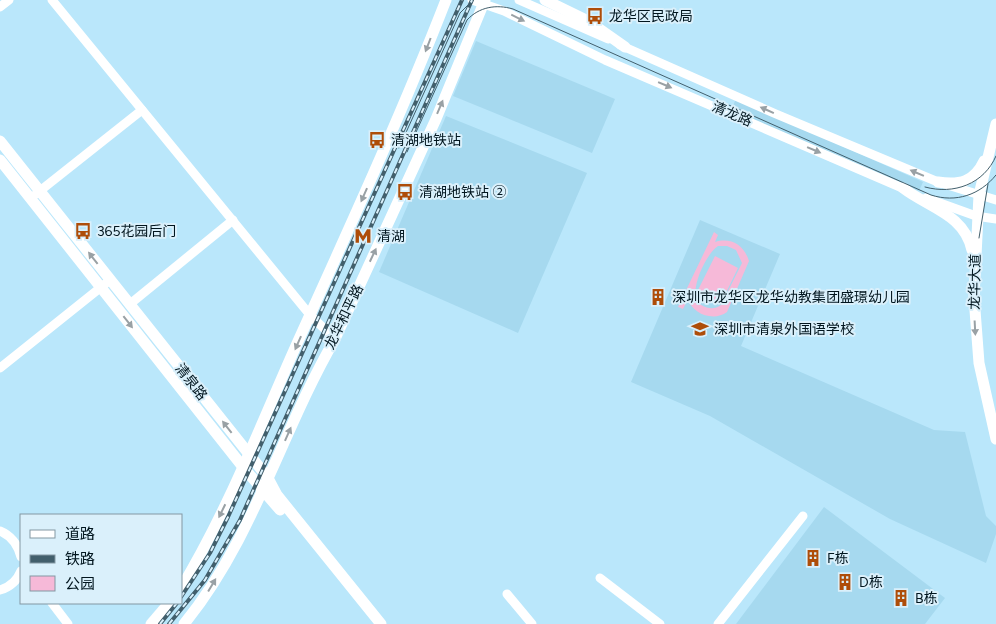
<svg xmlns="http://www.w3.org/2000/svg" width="996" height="624" viewBox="0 0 996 624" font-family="Figtree,'Noto Sans SC',sans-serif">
  <rect width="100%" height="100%" fill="#bae7fb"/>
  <g fill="#a6d9ef">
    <path d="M476 41 615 99 592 153 453 96Z"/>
    <path d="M736 99 923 182 919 191 731 110Z"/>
    <path d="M446 116 587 173 518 333 379 272Z"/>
    <path d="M700 220 780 254 741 346 934 430 965 432 986 516 996 526V534L986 563 890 519 710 416 631 382Z"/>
    <path d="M824 507 945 598 925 624H736Z"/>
  </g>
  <g fill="#f6b9d8" fill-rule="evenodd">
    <path d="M714 232 718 235 715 242C731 237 744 245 749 261L727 312C714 322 692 314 688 299L683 309 678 307ZM718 246H727L736 250 742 263 721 305C713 311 704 308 697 302 690 288 706 254 718 246Z"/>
    <path d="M715 256 738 268 721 303 697 292Z"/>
  </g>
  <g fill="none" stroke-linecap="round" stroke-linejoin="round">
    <g stroke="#fff" stroke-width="9">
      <path d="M52 0 310 315 335 339"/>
      <path d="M472 0 504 11 605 60 907 190"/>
      <path d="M519 0 608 39"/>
      <path d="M0 7 9 0"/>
      <path d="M620 45 776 114 938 182 996 200"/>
      <path d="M36 194 142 110"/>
      <path d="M926 198 976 216 996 219"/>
      <path d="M130 304 233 220"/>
      <path d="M0 368 110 280"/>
      <path d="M0 531C12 536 18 545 21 557"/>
      <path d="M600 578 660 624"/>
      <path d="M0 590C10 587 17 581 21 571"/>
      <path d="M507 594 532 624"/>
      <path d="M52 603 68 624"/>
      <path d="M718 624 803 516"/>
    </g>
    <g stroke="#fff" stroke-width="11">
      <path d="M545 0 588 21 625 47"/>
      <path d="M996 124 979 195 974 297 979 363 996 439"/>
      <path d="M0 141 268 478 277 495 381 624"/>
      <path d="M0 160 243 467 280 510"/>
      <path d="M938 182C960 185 974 182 984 161"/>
      <path d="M903 188C929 208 964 214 972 250"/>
      <path d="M181 588C227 512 259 429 295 348 347 233 400 118 446 0"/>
      <path d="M151 624 169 603"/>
      <path d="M184 624C253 540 281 432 335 339L436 119 485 0"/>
    </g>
    <g stroke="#425f6c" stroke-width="1">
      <path d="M399 148 460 13 473 0"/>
      <path d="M407 152 467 20C479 7 496 4 513 9L931 195C956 203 980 195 996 175"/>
      <path d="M925 187C954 195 984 184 996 156"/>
      <path d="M979 238 988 184"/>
    </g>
    <g stroke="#425f6c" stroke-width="4">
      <g id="rail">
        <path d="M181 597 210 553 228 517 462 0"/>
        <path d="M160 624 177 603"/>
        <path d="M169 624 205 580 240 520 472 0"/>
      </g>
    </g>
    <use href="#rail" stroke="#daf0fb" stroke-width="2" stroke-dasharray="5.5" stroke-linecap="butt"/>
  </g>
  <defs><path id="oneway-solid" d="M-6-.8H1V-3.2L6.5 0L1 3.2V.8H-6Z" transform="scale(1.25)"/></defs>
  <g fill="#99a1a5">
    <use href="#oneway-solid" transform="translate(518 18) rotate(26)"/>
    <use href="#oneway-solid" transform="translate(428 45) rotate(111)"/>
    <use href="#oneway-solid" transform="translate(665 85) rotate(23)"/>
    <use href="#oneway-solid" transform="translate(440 107) rotate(-67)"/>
    <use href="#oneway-solid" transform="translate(767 110) rotate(-156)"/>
    <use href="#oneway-solid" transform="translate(814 150) rotate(23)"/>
    <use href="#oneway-solid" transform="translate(917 173) rotate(-157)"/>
    <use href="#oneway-solid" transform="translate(364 195) rotate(114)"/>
    <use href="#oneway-solid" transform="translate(373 255) rotate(-65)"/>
    <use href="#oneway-solid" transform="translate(93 258) rotate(-128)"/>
    <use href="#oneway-solid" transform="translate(128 322) rotate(52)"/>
    <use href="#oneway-solid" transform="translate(975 328) rotate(87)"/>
    <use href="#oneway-solid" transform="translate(298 343) rotate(114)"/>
    <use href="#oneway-solid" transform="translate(227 427) rotate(-128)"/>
    <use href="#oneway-solid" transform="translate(288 434) rotate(-66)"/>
    <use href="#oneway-solid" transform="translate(222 511) rotate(116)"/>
    <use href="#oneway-solid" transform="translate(212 585) rotate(-59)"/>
  </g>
  <defs>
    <g id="bus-bare" transform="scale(1.35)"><path d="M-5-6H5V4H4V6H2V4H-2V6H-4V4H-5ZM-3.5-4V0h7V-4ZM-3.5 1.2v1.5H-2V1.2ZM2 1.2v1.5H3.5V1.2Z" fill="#ae4d09" stroke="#daf0fb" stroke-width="2.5" paint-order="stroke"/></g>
    <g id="metro-bare" transform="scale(1.35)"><path d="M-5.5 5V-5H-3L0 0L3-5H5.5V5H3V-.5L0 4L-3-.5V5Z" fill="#ae4d09" stroke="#daf0fb" stroke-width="2.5" paint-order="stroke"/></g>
    <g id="building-bare" transform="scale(1.35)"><path d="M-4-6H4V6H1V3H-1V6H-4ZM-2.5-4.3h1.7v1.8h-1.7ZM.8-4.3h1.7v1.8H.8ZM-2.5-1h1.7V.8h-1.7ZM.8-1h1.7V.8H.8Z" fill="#ae4d09" stroke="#daf0fb" stroke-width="2.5" paint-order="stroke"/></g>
    <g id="school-bare" transform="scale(1.35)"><path d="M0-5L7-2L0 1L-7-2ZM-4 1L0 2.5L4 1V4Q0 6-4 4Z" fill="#ae4d09" stroke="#daf0fb" stroke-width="2.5" paint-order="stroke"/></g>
  </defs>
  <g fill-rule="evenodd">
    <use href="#bus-bare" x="595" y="16"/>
    <use href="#bus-bare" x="377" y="140"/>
    <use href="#bus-bare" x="405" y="192"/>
    <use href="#bus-bare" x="83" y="231"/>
    <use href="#metro-bare" x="363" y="236"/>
    <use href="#building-bare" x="658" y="297"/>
    <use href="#school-bare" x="700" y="329"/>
    <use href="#building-bare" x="813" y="558"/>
    <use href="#building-bare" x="845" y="582"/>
    <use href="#building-bare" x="901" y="598"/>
  </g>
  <g text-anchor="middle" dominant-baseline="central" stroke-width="4" stroke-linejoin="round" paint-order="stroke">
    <g font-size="14" fill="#01151e" stroke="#daf0fb" text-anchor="start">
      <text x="609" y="16">龙华区民政局</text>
      <text x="391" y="140">清湖地铁站</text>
      <text x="419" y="192">清湖地铁站 ②</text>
      <text x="97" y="231">365花园后门</text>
      <text x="377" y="236">清湖</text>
      <text x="672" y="297">深圳市龙华区龙华幼教集团盛璟幼儿园</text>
      <text x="714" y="329">深圳市清泉外国语学校</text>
      <text x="827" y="558">F栋</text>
      <text x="859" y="582">D栋</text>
      <text x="915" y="598">B栋</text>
    </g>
    <g font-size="14" fill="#01151e" stroke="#daf0fb">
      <text transform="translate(732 114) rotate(23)">清龙路</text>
      <text transform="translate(975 282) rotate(-89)">龙华大道</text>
      <text transform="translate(344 317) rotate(-64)">龙华和平路</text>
      <text transform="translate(191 382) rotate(52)">清泉路</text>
    </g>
  </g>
  <rect x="20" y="514" width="162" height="90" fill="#daf0fb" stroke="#8398a3"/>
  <rect x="30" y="530" width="25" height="8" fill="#ffffff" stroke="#8398a3"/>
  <text x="65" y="539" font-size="15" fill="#01151e">道路</text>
  <rect x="30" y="555" width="25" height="8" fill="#425f6c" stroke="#8398a3"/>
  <text x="65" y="564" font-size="15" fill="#01151e">铁路</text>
  <rect x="30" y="576" width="25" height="15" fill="#f6b9d8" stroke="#8398a3"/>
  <text x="65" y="589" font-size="15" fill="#01151e">公园</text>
</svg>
